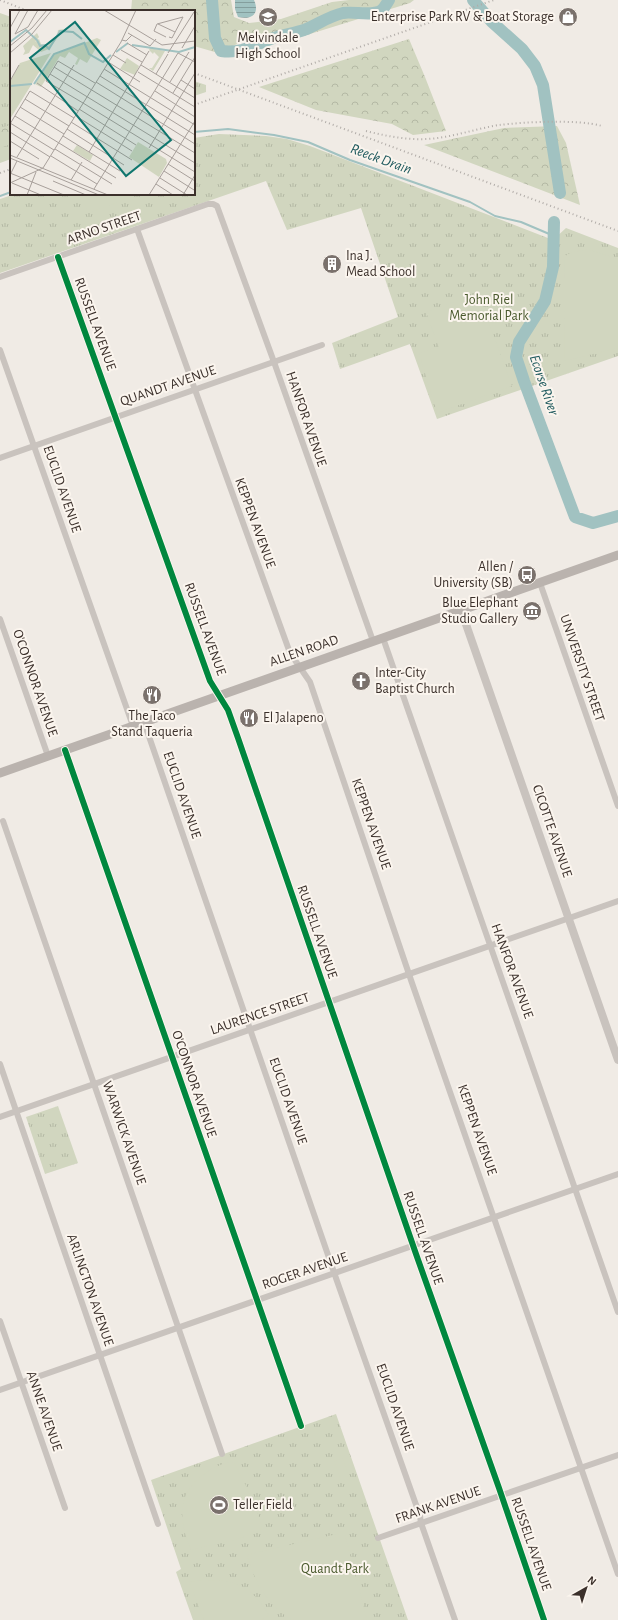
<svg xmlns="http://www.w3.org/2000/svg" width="618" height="1620" viewBox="0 0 618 1620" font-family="'Alegreya Sans',sans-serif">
  <defs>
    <pattern id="grass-tufts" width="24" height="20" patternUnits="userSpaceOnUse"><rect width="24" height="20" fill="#d1d6bf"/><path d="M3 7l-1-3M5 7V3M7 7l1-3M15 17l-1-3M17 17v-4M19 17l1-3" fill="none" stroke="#b4b8a4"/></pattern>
    <pattern id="forest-crowns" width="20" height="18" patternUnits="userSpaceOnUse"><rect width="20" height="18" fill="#d1d6bf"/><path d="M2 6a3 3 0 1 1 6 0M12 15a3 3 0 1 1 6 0" fill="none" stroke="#b4b8a4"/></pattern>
    <pattern id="water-rules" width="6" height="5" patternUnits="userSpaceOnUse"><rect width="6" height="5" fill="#a1c2c1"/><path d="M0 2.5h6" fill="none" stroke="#849e9d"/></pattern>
  </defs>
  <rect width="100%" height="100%" fill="#f0ebe5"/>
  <g fill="url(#grass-tufts)">
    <path d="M0 13 11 17V159L0 163Z"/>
    <path d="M194 81 206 85V92L194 96Z"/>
    <path d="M219 134 266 136 287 139 310 146 553 240 566 228 618 248V356L437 419 410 344 340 369 332 343 398 317 361 208 287 230 266 181 0 273V199L15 194H194V138Z"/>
    <path d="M58 1106 78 1163 45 1174 26 1117Z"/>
    <path d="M336 1414 408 1620H193L176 1572 181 1569 151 1480Z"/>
  </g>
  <g fill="url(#forest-crowns)">
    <path d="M132 0H231L234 17 249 23 281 19 332 2 349 0H414L410 3 294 39 275 40 254 36 218 53 194 46V11H131Z"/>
    <path d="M409 39 425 77 446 131 413 135 392 124 316 110 259 87Z"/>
    <path d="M11 125V144L0 148V128Z"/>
    <path d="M557 126 566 143 580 205 424 145 504 128Z"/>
  </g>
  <g fill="#d1d6bf">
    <path d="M81 194H119L122 201 88 213Z"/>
    <path d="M587 249 618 259V348L564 361 565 256 570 253Z"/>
    <path d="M478 293 512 386 437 413 419 353 431 349 439 348 426 312Z"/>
    <path d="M343 1458 350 1479 341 1482 334 1461Z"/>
    <path d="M234 1462 254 1502 262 1526 260 1531 235 1540 191 1550C179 1522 176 1494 203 1475 213 1467 222 1463 234 1462Z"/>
    <path d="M341 1533 345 1535 367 1620H292C267 1605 255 1583 247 1555Z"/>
    <path d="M202 1580C237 1580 250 1585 269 1615L261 1620H204L189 1582Z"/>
  </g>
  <path fill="url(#water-rules)" d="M235 0H254C260 14 252 20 238 17L235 9Z"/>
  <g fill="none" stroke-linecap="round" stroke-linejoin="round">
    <g stroke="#a1c2c1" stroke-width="2">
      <path d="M194 132 228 129 274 135 308 142 350 160 470 202 495 216 521 222 554 236"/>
      <path d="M0 196 11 192"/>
    </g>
    <g stroke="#a1c2c1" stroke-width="12">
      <path d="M212 0 215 38 221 51C245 54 256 43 277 37 286 34 295 33 304 30 317 25 329 16 343 13 354 11 373 17 382 10 385 7 387 3 389 0"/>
      <path d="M473 0 492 22 522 49 535 66 543 85 560 193"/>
      <path d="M554 222 553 267 545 301 519 342 516 357 524 381 575 517 593 523 618 516"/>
    </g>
    <g stroke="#c9c3be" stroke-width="6">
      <path d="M137 229 290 653 310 682 412 983 618 1574"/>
      <path d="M58 257 210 681 228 710 238 738 416 1254 499 1488 544 1620"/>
      <path d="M0 277 208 204H213L217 206 274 362 373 641"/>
      <path d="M0 350 133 726"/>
      <path d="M0 458 322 345"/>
      <path d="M540 583 618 806"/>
      <path d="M0 619 48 756"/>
      <path d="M383 638 618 1312"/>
      <path d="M144 722 337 1281 420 1516 421 1523 455 1620"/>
      <path d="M65 750 301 1426"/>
      <path d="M3 821 222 1454"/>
      <path d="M0 1064 158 1524"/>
      <path d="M0 1117 618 901"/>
      <path d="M0 1321 65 1508"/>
      <path d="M0 1390 618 1174"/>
      <path d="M378 1538 618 1455"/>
    </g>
    <path stroke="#c9c3be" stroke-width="8" d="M461 610 618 1060"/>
    <path stroke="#bab3ae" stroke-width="9" d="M0 773 618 555"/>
    <g stroke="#b1aca8" stroke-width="2" stroke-dasharray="1 3" stroke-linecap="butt">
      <path d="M0 0 28 11"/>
      <path d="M194 73 618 231"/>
      <path d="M194 105 494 0"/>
      <path d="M366 131C386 136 406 140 426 139 451 138 474 129 499 125 524 122 578 119 602 126"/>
      <path d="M0 173 11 169"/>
    </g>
    <g stroke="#fbf5ee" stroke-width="8">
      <g id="cycleway">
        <path d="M58 257 210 681 228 710 238 738 416 1254 499 1488 544 1620"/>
        <path d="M65 750 301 1426"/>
      </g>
    </g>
    <use href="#cycleway" stroke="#00873e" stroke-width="6"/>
  </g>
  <defs>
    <g id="school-disc" transform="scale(1)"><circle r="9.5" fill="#7a716c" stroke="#fbf5ee"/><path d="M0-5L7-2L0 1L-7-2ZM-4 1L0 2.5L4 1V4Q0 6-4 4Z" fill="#fff"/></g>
    <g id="shop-disc" transform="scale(1)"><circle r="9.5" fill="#7a716c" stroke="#fbf5ee"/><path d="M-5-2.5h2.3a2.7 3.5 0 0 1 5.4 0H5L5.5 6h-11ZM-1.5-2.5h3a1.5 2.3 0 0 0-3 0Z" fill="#fff"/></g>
    <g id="building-disc" transform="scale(1)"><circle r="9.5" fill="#7a716c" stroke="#fbf5ee"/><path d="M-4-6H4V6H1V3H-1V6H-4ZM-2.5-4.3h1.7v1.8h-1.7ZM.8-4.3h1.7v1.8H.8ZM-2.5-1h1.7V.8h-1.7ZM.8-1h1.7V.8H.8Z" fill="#fff"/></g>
    <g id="bus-disc" transform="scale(1)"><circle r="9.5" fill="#7a716c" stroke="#fbf5ee"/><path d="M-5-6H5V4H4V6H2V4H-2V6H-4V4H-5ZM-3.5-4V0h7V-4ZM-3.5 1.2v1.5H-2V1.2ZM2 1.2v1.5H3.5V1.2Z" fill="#fff"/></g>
    <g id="museum-disc" transform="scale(1)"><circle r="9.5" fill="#7a716c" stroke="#fbf5ee"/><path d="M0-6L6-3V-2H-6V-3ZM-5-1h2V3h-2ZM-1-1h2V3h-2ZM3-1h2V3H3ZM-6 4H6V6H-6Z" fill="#fff"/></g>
    <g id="church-disc" transform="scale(1)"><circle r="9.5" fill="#7a716c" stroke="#fbf5ee"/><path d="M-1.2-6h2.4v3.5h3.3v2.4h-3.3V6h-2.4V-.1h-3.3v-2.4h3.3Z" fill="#fff"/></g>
    <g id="restaurant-disc" transform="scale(1)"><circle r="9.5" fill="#7a716c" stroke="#fbf5ee"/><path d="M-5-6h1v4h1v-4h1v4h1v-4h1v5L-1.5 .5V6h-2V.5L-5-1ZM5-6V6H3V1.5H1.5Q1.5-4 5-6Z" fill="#fff"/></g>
    <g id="stadium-disc" transform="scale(1)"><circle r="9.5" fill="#7a716c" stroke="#fbf5ee"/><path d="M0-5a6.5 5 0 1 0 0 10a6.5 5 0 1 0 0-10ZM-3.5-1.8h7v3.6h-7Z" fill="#fff"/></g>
  </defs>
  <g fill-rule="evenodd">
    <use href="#school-disc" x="268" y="17"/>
    <use href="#shop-disc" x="568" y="17"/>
    <use href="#building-disc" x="332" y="264"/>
    <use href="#bus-disc" x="527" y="575"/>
    <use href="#museum-disc" x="532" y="611"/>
    <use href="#church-disc" x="361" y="681"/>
    <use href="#restaurant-disc" x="152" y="695"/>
    <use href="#restaurant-disc" x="249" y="718"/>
    <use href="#stadium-disc" x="219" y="1505"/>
  </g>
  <g text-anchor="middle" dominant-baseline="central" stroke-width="4" stroke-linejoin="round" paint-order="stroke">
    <g font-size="14" fill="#3b302b" stroke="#fbf5ee" text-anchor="start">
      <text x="554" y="17" text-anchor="end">Enterprise Park RV &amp; Boat Storage</text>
      <text x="268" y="38" text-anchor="middle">Melvindale<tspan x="268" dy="16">High School</tspan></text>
      <text x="346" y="256">Ina J.<tspan x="346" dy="16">Mead School</tspan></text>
      <text x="513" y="567" text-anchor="end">Allen /<tspan x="513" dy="16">University (SB)</tspan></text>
      <text x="518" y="603" text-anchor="end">Blue Elephant<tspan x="518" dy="16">Studio Gallery</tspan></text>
      <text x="375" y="673">Inter-City<tspan x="375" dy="16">Baptist Church</tspan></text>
      <text x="152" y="716" text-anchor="middle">The Taco<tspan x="152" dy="16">Stand Taqueria</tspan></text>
      <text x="263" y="718">El Jalapeno</text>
      <text x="233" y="1505">Teller Field</text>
    </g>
    <g font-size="14" fill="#3b302b" stroke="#fbf5ee">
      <text transform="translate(104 228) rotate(-19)">ARNO STREET</text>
      <text transform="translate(95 324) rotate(70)">RUSSELL AVENUE</text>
      <text transform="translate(168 386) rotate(-19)">QUANDT AVENUE</text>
      <text transform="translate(306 419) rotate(71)">HANFOR AVENUE</text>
      <text transform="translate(62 489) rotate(71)">EUCLID AVENUE</text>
      <text transform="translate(255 523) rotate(70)">KEPPEN AVENUE</text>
      <text transform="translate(205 629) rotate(70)">RUSSELL AVENUE</text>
      <text transform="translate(304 651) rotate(-19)">ALLEN ROAD</text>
      <text transform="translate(582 668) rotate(71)">UNIVERSITY STREET</text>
      <text transform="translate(35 683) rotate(71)">O'CONNOR AVENUE</text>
      <text transform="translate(182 795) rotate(71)">EUCLID AVENUE</text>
      <text transform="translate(371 824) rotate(71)">KEPPEN AVENUE</text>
      <text transform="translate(552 831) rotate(71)">CICOTTE AVENUE</text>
      <text transform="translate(317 932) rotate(71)">RUSSELL AVENUE</text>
      <text transform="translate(512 971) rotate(70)">HANFOR AVENUE</text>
      <text transform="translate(260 1014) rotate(-19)">LAURENCE STREET</text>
      <text transform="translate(194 1084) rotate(71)">O'CONNOR AVENUE</text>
      <text transform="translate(288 1101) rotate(71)">EUCLID AVENUE</text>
      <text transform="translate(477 1130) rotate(71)">KEPPEN AVENUE</text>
      <text transform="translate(124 1133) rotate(71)">WARWICK AVENUE</text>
      <text transform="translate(423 1238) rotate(71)">RUSSELL AVENUE</text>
      <text transform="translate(305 1271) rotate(-19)">ROGER AVENUE</text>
      <text transform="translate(90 1290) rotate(71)">ARLINGTON AVENUE</text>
      <text transform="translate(395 1407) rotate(71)">EUCLID AVENUE</text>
      <text transform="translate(44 1411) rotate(71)">ANNE AVENUE</text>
      <text transform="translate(438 1505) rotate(-19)">FRANK AVENUE</text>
      <text transform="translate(531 1544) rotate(71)">RUSSELL AVENUE</text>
    </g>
    <g font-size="14" fill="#4a5a2e" stroke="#fbf5ee">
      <text x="489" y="300">John Riel<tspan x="489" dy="16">Memorial Park</tspan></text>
      <text x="335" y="1569">Quandt Park</text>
    </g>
    <g font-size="15" font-style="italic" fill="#1f5a5e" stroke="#fbf5ee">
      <text transform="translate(381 159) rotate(20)">Reeck Drain</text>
      <text transform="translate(544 385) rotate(71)">Ecorse River</text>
    </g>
  </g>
  <g transform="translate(10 10)">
    <rect width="185" height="185" fill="#f0ebe5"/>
    <path d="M87 28 91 30 77 53 70 49 67 55 65 54 68 48 59 42 55 48 50 46 31 77 25 74 44 45ZM140 38 155 41 143 61 139 58H142L149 47 144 42 143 44 139 40ZM41 43 0 109V72L10 53ZM117 48 129 56 125 65 110 59ZM128 132 156 149 157 153 149 167 119 147ZM67 135 83 145 80 151 63 141Z" fill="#d1d6bf"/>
    <path d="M54 19 39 39 31 42 23 35 19 43 13 45 15 41 13 36 27 23 29 27 25 32 29 29 31 34 38 36 47 26 48 20Z" fill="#d1d6bf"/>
    <path fill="none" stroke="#a1c2c1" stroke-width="2" d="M0 32 16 20 27 30 30 36 35 35 39 39 50 21 63 22 72 29M74 32 79 44 93 52 101 45M122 35 169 42 185 37M106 42 118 33M24 74 44 44 74 33M0 76 22 74"/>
    <path fill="none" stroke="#a8a09b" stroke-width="1" d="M18 0 5 24 18 17 28 0M94 0 152 35 185 31M148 14 165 22M0 18 10 0M118 23 140 36 146 29M156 27 144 21 147 14 173 7 162 28 159 27M112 30 116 31 122 25M117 33 137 45M0 36 22 18 37 0M172 38 185 16M111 40 132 52M0 43 22 24 42 0M158 43 184 2M103 45 116 53M98 52 130 72M131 55 185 88M44 57 185 143M94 59 185 115M128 62 185 97M40 64 185 153M146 64 158 44M90 66 185 125M171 70 185 79M0 71 9 55M86 72 185 134M160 72 179 42M27 73 68 101M145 81 185 107M163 83 185 47M15 89 59 116M73 93 185 162M73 93 36 71 40 64 48 51 85 73M10 97 54 124M69 99 126 135M5 106 106 168M69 108 122 141M61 112 122 150M0 113 44 140M0 114 20 81 64 108M57 119 114 155M0 122 40 147M53 126 110 161M0 131 29 149M139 138 185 63M45 139 102 174M79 142 139 41M0 145 98 185M41 146 87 174M7 147 64 55M0 148 89 185M158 154 185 171M154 161 184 180M0 163 54 185M1 163 7 151M150 168 177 185M61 170 72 152M43 171 76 185M0 173 33 158 111 32 126 0M2 173 31 185M146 174 163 185M84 179 168 43 185 52M17 185 26 162M139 185 185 111M173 185 185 165"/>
    <path fill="#0f766e" fill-opacity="0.15" stroke="#0f766e" stroke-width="2" d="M65 12 161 130 116 166 20 48Z"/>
    <rect width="185" height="185" fill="none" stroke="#3b302b" stroke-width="2"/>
  </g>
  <g transform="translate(586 1588) rotate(39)" stroke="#fbf5ee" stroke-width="3" paint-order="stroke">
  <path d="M0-3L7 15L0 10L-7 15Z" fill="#3b302b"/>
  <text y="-6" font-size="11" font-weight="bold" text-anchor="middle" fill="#3b302b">N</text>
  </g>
</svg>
